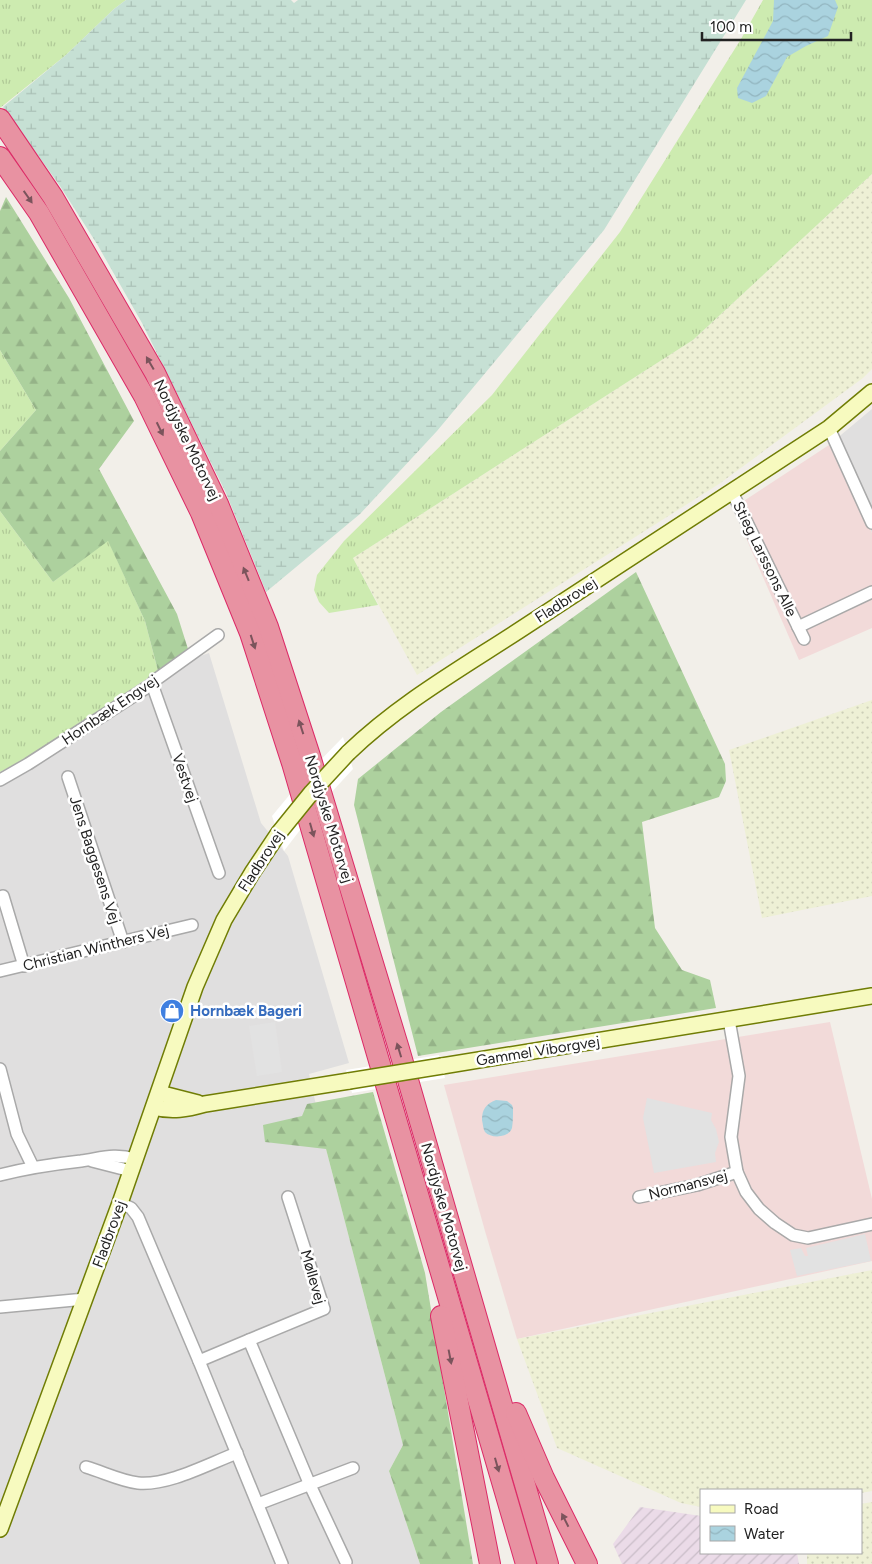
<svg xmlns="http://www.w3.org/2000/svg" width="872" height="1564" viewBox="0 0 872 1564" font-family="Figtree,sans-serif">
  <defs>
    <pattern id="industrial-furrows" width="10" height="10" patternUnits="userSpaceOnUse" patternTransform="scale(1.25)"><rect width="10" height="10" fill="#ebdbe8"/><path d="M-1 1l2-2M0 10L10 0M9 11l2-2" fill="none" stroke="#c9bcc7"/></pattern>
    <pattern id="farmland-dots" width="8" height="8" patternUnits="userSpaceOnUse" patternTransform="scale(1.25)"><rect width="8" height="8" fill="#eef0d5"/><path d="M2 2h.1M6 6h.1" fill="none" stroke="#ccceb7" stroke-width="1.8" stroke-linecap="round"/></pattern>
    <pattern id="grass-tufts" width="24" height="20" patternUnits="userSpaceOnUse" patternTransform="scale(1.25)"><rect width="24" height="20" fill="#cdebb0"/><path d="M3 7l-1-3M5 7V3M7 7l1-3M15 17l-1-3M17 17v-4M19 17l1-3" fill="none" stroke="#b0c997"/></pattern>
    <pattern id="forest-firs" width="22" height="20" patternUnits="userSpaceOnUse" patternTransform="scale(1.25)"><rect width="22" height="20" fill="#add19e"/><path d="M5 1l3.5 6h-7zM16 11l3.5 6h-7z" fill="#95b388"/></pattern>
    <pattern id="wetland-marsh" width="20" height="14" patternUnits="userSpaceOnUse" patternTransform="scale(1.25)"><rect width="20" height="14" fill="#c6e0d4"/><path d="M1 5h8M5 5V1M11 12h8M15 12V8" fill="none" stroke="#aac0b6"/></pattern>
    <pattern id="water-waves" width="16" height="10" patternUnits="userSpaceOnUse" patternTransform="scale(1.25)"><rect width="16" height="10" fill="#aad3df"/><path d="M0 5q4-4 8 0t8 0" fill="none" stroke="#92b5bf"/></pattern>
  </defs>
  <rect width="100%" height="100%" fill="#f2efe9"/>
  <g fill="#e0dfdf">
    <path d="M872 409V533L829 445Z"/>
    <path d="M209 653 261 823 288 856 349 1063 309 1074 326 1149 403 1445 389 1471 420 1564H0V772L35 754 158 671Z"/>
  </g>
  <g fill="#f2dad9">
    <path d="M829 445 872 533V628L799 660 733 508Z"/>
    <path d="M830 1022 872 1199V1261L517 1339 485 1231 444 1085Z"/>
  </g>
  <path fill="url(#industrial-furrows)" d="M640 1507 701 1516V1553H797L799 1564H622L613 1544Z"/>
  <g fill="url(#farmland-dots)">
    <path d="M872 174V369L863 378 719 484 417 675 353 558 693 340Z"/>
    <path d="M872 700V896L762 918 729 750Z"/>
    <path d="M872 1270V1491L861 1493V1490H701V1507L681 1503 557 1448 517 1339Z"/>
    <path d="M872 1502V1564H807V1553H861V1504Z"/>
  </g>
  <g fill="url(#grass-tufts)">
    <path d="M0 0H126L114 9 66 55 0 108Z"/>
    <path d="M763 0H872V174L693 340 353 558 378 605 329 613 319 602 314 590 317 575 344 541 492 395 620 232 741 39Z"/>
    <path d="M0 350 36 410 0 451Z"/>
    <path d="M0 511 53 582 108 540 145 621 158 671 35 754 0 772Z"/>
  </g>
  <g fill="url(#forest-firs)">
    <path d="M6 197 69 298 134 421 99 469 177 614 188 649 158 671 145 621 108 541 53 582 0 511V451L36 410 0 350V211Z"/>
    <path d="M636 572 725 764 726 781 719 797 642 822 655 928 682 970 710 980 716 1008 418 1056 354 805 358 779 441 712Z"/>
    <path d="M373 1092 425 1273 473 1564H420L389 1471 403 1445 326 1149 265 1142 263 1125 302 1116 307 1104Z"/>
  </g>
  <path fill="url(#wetland-marsh)" d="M126 0H291L294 3 298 0H746L604 230 437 431 360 514 266 592 226 493 142 323 97 244 60 186 3 107 66 55 114 9Z"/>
  <g fill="#e2e2e2">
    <path d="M275 1022 282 1072 257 1076 249 1026Z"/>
    <path d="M647 1098 712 1113 711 1120 716 1129 719 1142 715 1153 716 1162 654 1173 643 1118Z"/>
    <path d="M865 1234 871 1261 797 1276 790 1250 801 1248 805 1256H808L806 1248Z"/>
  </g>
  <g fill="url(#water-waves)">
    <path d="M774 0H835L838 7 828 36 806 46 787 57 766 96 752 103 738 98 737 88 773 21Z"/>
    <path d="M496 1100 507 1101 512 1105 513 1108C513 1115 513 1122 512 1128 509 1138 491 1139 485 1132 483 1129 483 1124 482 1120 482 1109 486 1104 496 1100Z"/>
  </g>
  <g fill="#fff">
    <path d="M343 737 353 769 317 808 284 851 272 816 306 775Z"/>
    <path d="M439 1055 445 1078 352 1093 346 1070Z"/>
  </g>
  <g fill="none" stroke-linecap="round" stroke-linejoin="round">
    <g stroke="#a9a9a9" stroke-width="14">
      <g id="street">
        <path d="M829 428 872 523"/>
        <path d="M732 492 804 639"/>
        <path d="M798 627 872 592"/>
        <path d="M152 684 219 873"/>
        <path d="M68 777 123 942"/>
        <path d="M0 780 28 764 152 684 154 681 218 635"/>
        <path d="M3 896 24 966"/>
        <path d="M0 971 192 925"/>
        <path d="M729 1020 739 1076 731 1137 737 1172 746 1192 759 1209 775 1223 793 1235 808 1238 872 1224"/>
        <path d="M0 1069 17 1134 33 1167"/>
        <path d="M92 1161 131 1171"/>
        <path d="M0 1175C27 1168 54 1164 81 1161 102 1158 114 1153 135 1159"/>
        <path d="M288 1197 324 1309 249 1340 310 1485 346 1562"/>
        <path d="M639 1197 697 1185 737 1172"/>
        <path d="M120 1203 131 1208 138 1217 199 1361 282 1564"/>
        <path d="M0 1307 85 1299"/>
        <path d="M199 1361 249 1340"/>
        <path d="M86 1467C103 1472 121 1481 138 1483 168 1486 208 1464 237 1453"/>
        <path d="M258 1504 353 1468"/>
      </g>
    </g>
    <g stroke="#707d05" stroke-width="18">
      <g id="secondary">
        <path d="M348 753C402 701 467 665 529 624 629 559 729 494 829 428L872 392"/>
        <path d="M442 1066 872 996"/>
        <path d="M159 1093 198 1103"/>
        <path d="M154 1107C172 1112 187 1109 205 1104L349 1081"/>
        <path d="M0 1529 120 1203 195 987 224 920 252 873 278 834"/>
      </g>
    </g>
    <g stroke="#dc2a67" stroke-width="22">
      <g id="highway">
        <path d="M0 119 53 197 155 373 218 504 268 627 310 756 399 1049 548 1564"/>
        <path d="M0 157 39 213 144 396 201 513 250 633 292 763 526 1564"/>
        <path d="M441 1316 490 1564"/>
        <path d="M516 1413 544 1478 587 1564"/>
      </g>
    </g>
    <use href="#street" stroke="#fff" stroke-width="11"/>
    <use href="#secondary" stroke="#f7fabf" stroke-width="15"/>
    <use href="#highway" stroke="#e892a2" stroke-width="20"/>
    <g stroke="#707d05" stroke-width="18" stroke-linecap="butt">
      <g id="secondary-bridge">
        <path d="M278 834 312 792 348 753"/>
        <path d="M349 1081 442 1066"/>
      </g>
    </g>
    <use href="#secondary-bridge" stroke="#f7fabf" stroke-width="15"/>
  </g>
  <defs><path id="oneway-solid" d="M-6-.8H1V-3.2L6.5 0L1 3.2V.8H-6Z" transform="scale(1.25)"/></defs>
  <g fill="#7b545c">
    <use href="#oneway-solid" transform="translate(28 197) rotate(55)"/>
    <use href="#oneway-solid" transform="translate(150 363) rotate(-120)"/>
    <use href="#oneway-solid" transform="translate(160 429) rotate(64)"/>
    <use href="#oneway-solid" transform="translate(246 574) rotate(-112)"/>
    <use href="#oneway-solid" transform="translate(253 642) rotate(72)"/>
    <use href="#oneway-solid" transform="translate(301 727) rotate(-108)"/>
    <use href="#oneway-solid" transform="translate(312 830) rotate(74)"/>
    <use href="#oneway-solid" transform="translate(399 1050) rotate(-107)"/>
    <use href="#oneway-solid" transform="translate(450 1357) rotate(79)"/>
    <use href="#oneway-solid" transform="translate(497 1465) rotate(74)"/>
    <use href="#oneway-solid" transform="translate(565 1520) rotate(-117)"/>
  </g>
  <defs>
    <g id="shop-disc" transform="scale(1.25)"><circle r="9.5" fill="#3f7fe0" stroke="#fff"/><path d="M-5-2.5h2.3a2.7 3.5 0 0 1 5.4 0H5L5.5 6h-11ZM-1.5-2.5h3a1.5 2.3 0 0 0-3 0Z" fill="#fff"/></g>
  </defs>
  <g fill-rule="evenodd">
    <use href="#shop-disc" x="172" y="1011"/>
  </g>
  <g text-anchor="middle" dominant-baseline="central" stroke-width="5" stroke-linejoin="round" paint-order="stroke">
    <g font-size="15" fill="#222" stroke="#fff">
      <text transform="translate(187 440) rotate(64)">Nordjyske Motorvej</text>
      <text transform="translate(765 559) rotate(64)">Stieg Larssons Alle</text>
      <text transform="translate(566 600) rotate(-33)">Fladbrovej</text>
      <text transform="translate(110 710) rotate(-34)">Hornbæk Engvej</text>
      <text transform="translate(185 778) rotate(71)">Vestvej</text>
      <text transform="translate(329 819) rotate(73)">Nordjyske Motorvej</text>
      <text transform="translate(95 860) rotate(72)">Jens Baggesens Vej</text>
      <text transform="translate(261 861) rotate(-57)">Fladbrovej</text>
      <text transform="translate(96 948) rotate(-14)">Christian Winthers Vej</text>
      <text transform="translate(538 1051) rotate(-9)">Gammel Viborgvej</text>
      <text transform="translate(688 1185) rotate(-14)">Normansvej</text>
      <text transform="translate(444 1207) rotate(74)">Nordjyske Motorvej</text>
      <text transform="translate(109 1234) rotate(-70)">Fladbrovej</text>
      <text transform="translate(313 1277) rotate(74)">Møllevej</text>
    </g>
    <g font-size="15" font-weight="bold" fill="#366cbe" stroke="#fff" text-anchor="start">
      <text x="190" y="1011">Hornbæk Bageri</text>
    </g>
  </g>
  <rect x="700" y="1489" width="162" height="65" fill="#ffffff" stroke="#a7a7a7"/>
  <rect x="710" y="1505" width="25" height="8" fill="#f7fabf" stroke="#a7a7a7"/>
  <text x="744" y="1514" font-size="15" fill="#222222">Road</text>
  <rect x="710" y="1526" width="25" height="15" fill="url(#water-waves)" stroke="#a7a7a7"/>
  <text x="744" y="1539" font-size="15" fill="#222222">Water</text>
  <path d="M702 32v8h149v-8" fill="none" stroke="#222222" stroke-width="2.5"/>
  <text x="710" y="32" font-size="15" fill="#222222" stroke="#ffffff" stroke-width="4" paint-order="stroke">100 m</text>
</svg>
